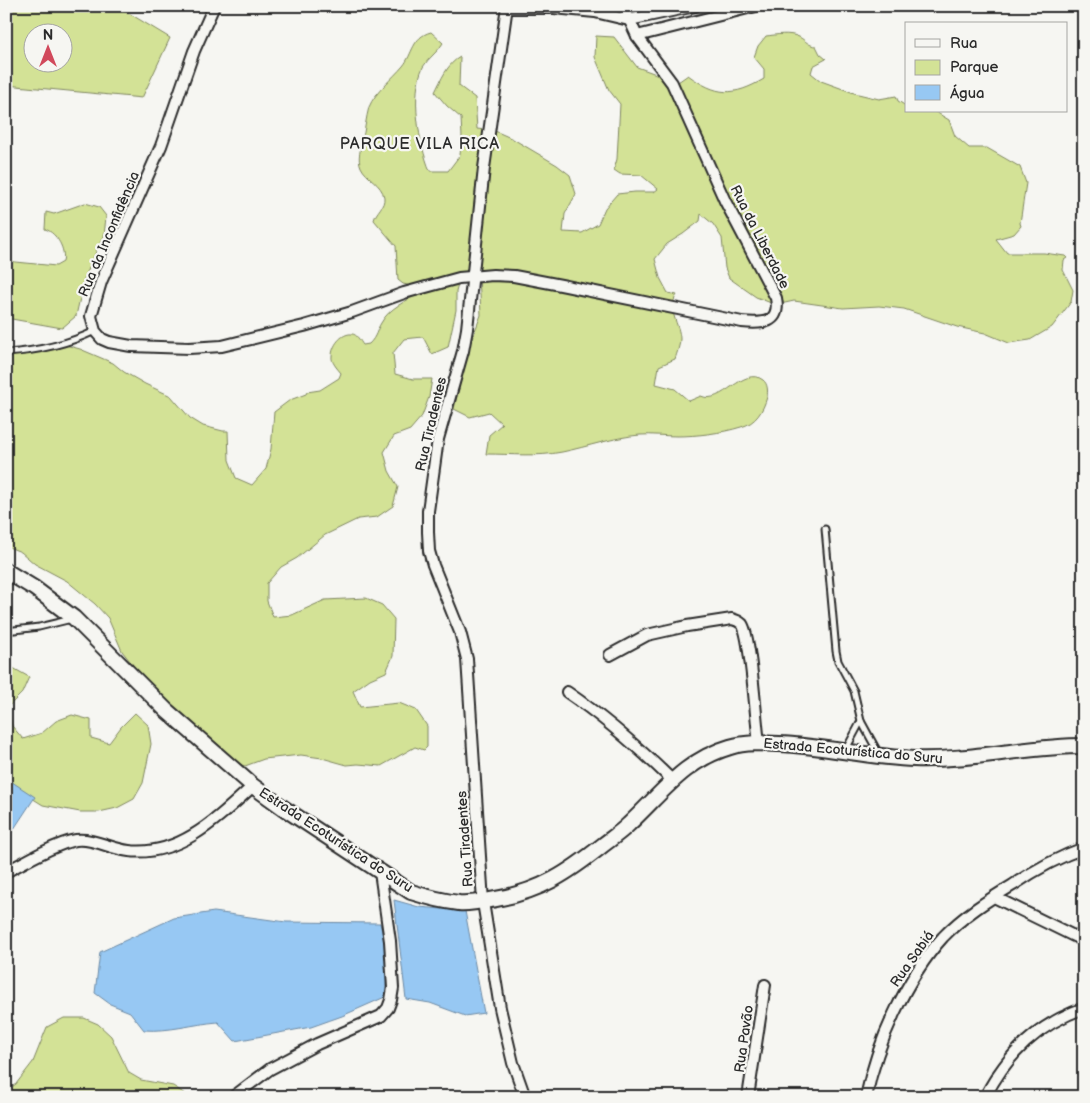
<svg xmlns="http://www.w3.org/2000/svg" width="1090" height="1103" viewBox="0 0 1090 1103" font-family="'Balsamiq Sans',sans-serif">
  <rect width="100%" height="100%" fill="#f6f6f2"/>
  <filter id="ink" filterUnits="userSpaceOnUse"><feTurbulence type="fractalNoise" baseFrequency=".02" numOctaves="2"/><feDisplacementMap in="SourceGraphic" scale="10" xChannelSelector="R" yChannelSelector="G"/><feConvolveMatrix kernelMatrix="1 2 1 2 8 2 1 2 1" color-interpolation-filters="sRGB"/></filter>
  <g filter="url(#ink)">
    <g fill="#d3e296" stroke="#7f8660" fill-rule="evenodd">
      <path d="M6 6H117L170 38 142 98 6 85ZM32 32H62V62H32Z"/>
      <path d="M431 32 443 43C438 52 428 58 423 67 410 94 419 144 430 171H448L460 155 462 137 461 118 447 106 435 92C441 80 447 64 460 57L459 86 475 98 477 129 495 131 513 139 557 165 570 175 576 194 565 214 563 232 582 233 598 224 605 208 617 194 635 192H654L658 189 641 175 620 174 614 170 617 159 620 104 609 90 595 57 596 36 614 37 637 67 678 82 688 75C717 96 733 97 764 79V69L754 57 758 46 766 36C776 35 789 32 799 37 805 40 809 46 816 46L820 54 826 59 813 66 811 73 821 81 854 93 879 99 896 96 898 101 906 106V111H934L949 120 955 136 969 148H987L1020 167 1026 183 1020 223 1021 226 1014 234 996 239 1007 253H1044L1065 256 1067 258 1064 260 1063 270 1073 290 1071 302 1052 327 1030 340 1009 343 985 333 957 327 904 309 879 306 843 308 794 301 776 305 756 297 729 278 725 268 722 238 713 224 701 214 700 221 683 234 667 244 655 259 660 278 668 293 677 295C666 310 680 324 680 339 680 345 677 353 675 359L659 366 656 384 675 389 689 401 701 396C722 406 743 365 763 380 768 384 768 391 767 397 763 411 756 423 741 427 722 433 697 436 677 436 665 436 652 434 640 435 615 437 587 447 562 452 537 457 511 454 486 454L489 435 502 424 489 412 470 417 454 409 467 352 481 315 479 274 461 273 456 292V310L448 347 432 354 423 337 404 339 393 353 395 374 413 379H432L429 397 422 416 410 430 394 436 384 452 389 471 398 487 393 506 377 517 358 519 325 535 297 558 281 567 267 583V601L273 617 292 615 325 600 366 598 382 605 394 619 393 656 386 672 370 679 353 691 360 707 399 703 416 710 427 726V747L424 750 415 747 381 766 358 764 347 765 322 758 301 755 264 759 245 766 227 761 158 697 122 651 108 618 95 604 67 581 35 564 21 552 6 546V357L25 350 62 344 80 349 113 363 124 372 145 384 171 396 190 418 203 426 223 431H228L229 460 236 478 252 485 266 469 271 449 274 412 290 400 306 394 307 392 320 390 339 378 341 373C337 368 331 362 332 356 332 346 341 333 352 334 357 334 360 341 363 345L369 344C377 336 376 331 381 323 389 308 406 301 420 293L418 287 403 284 398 280 396 246 374 220C376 211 385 207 384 197 382 184 366 178 361 167 357 158 361 149 362 141 365 130 366 118 369 107 375 92 393 78 403 66 413 54 412 37 431 32Z"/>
      <path d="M85 203 99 207 106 216 104 237 98 247 84 280 76 316 62 328 6 318V261L56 266 63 262C66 250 57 233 45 229L46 212 54 214Z"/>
      <path d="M6 668H13L29 677 22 693 8 707 12 726 23 739 42 733 56 721 72 715 91 720V738L109 743 121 727 135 713 148 725 151 744 143 783 134 799 117 808 99 812H80L43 805 27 795 6 789Z"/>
      <path d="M64 1018H84L98 1024 111 1036 129 1073 141 1080 173 1086 185 1094 196 1097H6V1091L16 1084 33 1062 47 1027Z"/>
    </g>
    <g fill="#97c8f3" stroke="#6c89a3">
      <path d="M6 778 35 797 6 841Z"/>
      <path d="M394 900 419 907 465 911 484 1013 465 1016 430 1003 406 999Z"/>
      <path d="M214 912 286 922 380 923 388 958 385 997 342 1016 311 1027 235 1041 218 1022C193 1024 169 1032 144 1030L130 1012 110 1004 95 993 100 952 174 918Z"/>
    </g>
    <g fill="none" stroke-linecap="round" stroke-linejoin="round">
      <g stroke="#2b2b2b" stroke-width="9">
        <g id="lane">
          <path d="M6 353C36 351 68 344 95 331"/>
          <path d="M825 529 836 651 838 661 854 691 861 721 879 754"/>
          <path d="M6 631 39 627 72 619"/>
          <path d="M845 751 861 721"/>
        </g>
      </g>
      <g stroke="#2b2b2b" stroke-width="14">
        <g id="street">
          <path d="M214 6 194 51 161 146 101 282 91 316 95 331 102 339 109 342 131 346 189 348 222 346 304 326 352 312 404 293 459 278 493 275 514 276 561 285 742 322C762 324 781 324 776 298L725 201 672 83 637 36 623 6"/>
          <path d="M507 6 484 168 467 329 463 351 438 439 428 511V532L429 551 433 565 460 632 467 659 483 902 500 1008 513 1063 525 1097"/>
          <path d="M507 8H554L595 12 629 20 695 6"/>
          <path d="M637 36 756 6"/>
          <path d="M610 655 647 635 687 626 732 619C736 620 739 621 742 624 751 636 756 723 759 743"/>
          <path d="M567 692C605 718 639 748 672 780"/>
          <path d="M6 872C24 862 57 843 76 840 94 838 111 849 129 851 180 857 219 817 253 786"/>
          <path d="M994 897 1084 941"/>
          <path d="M233 1097 270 1069 317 1044 381 1016 388 1008 391 1000 393 988 390 941 380 872"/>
          <path d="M748 1097 765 985"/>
          <path d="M866 1097C877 1043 906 978 943 937 963 916 988 900 1013 885 1035 870 1058 857 1084 848"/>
          <path d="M985 1097C1008 1053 1037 1025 1084 1008"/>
        </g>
      </g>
      <g stroke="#2b2b2b" stroke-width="18">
        <path id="secondary" d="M6 571 34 588 74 618 166 710 253 786 285 809 411 892C427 897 442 901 459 903 471 904 484 901 496 899 541 891 568 873 603 845 612 838 621 832 629 824 662 793 685 760 730 747 746 742 763 743 779 744 824 746 869 757 914 759 971 761 1027 746 1084 746"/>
      </g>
      <use href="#lane" stroke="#f6f6f2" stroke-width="5"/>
      <use href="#street" stroke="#f6f6f2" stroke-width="10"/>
      <use href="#secondary" stroke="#f6f6f2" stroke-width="14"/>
    </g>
  </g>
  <g text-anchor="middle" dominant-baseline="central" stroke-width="4.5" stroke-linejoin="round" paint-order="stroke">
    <g font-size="14" fill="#2b2b2b" stroke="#f6f6f2">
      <text transform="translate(109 234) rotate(-67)">Rua da Inconfidência</text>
      <text transform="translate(760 237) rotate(63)">Rua da Liberdade</text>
      <text transform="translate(431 424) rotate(-77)">Rua Tiradentes</text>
      <text transform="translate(853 751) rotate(5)">Estrada Ecoturística do Suru</text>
      <text transform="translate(465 839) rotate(-94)">Rua Tiradentes</text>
      <text transform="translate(336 840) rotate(33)">Estrada Ecoturística do Suru</text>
      <text transform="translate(912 959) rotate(-55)">Rua Sabiá</text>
      <text transform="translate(744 1039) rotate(-82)">Rua Pavão</text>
    </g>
    <g font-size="16" letter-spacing="1" fill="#2b2b2b" stroke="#f6f6f2">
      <text x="420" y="144">PARQUE VILA RICA</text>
    </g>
  </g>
  <rect width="1090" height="1103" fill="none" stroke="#f6f6f2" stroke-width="25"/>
  <rect x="12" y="12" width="1065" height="1078" fill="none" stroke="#2b2b2b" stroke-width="2" filter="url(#ink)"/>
  <rect x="905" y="22" width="162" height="90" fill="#f6f6f2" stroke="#a5a5a2"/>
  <rect x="915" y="39" width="25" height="8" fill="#f6f6f2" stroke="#a5a5a2"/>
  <text x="950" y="48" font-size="15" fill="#2b2b2b">Rua</text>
  <rect x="915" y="60" width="25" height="15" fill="#d3e296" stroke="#a5a5a2"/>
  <text x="950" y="72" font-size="15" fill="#2b2b2b">Parque</text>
  <rect x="915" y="85" width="25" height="15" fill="#97c8f3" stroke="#a5a5a2"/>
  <text x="950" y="98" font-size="15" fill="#2b2b2b">Água</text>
  <g transform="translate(48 48)"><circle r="24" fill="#f6f6f2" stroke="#a5a5a2"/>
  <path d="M0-4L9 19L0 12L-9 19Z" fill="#d1495b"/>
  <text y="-8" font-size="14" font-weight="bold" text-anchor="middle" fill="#2b2b2b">N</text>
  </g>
</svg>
